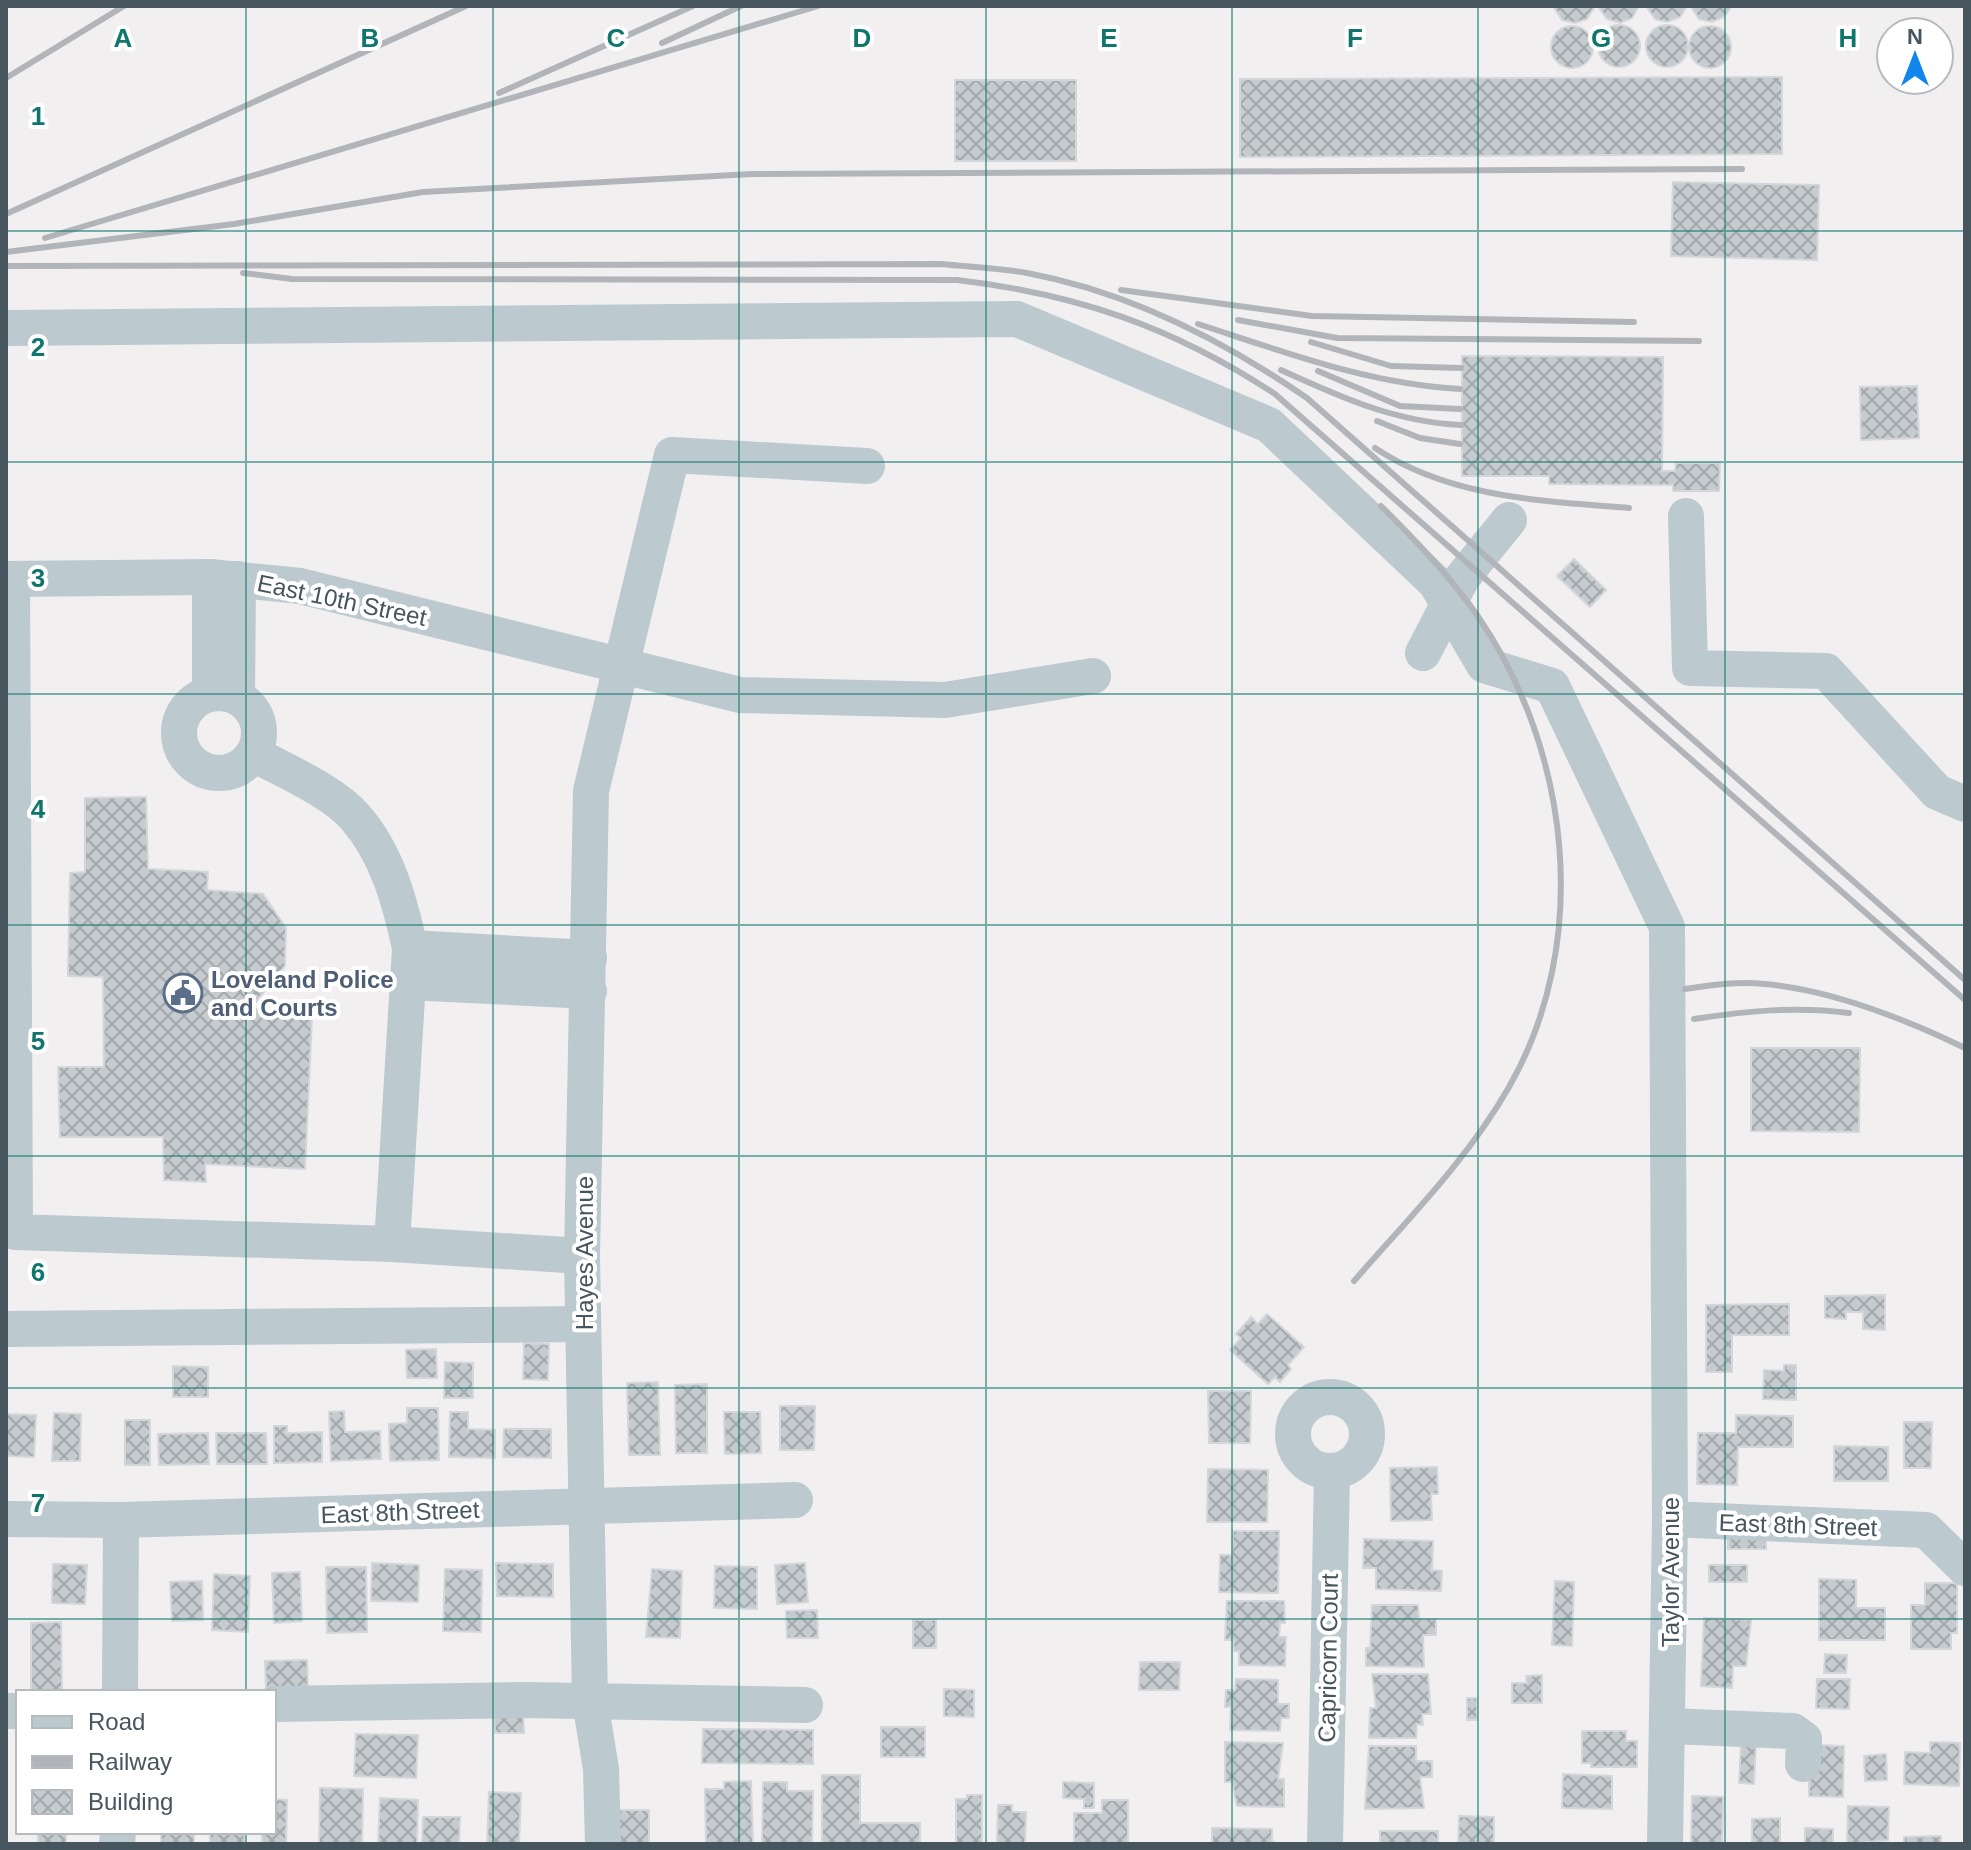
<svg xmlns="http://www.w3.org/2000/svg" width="1971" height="1850" viewBox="0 0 1971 1850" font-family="Helvetica,sans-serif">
  <defs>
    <pattern id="building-cross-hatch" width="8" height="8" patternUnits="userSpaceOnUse" patternTransform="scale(2)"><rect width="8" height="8" fill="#c6cbcf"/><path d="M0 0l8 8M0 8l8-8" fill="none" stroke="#a3a8ab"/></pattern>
  </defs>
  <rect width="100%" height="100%" fill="#f2eff0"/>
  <g fill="url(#building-cross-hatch)" stroke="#d3d6db" stroke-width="2">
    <path d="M1553 6H1595L1587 19 1575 23 1562 20Z"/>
    <path d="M1598 6H1639L1632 18 1620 23 1607 19Z"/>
    <path d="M1646 6H1687L1680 17 1667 22 1655 19Z"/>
    <path d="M1691 6H1732L1724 17 1712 22 1699 19Z"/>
    <circle cx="1619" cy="46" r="21"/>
    <circle cx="1667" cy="46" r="21"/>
    <circle cx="1572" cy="47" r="21"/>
    <circle cx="1710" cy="47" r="21"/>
    <path d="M1782 77V154L1240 157V79Z"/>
    <rect x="955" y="80" width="121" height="81"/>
    <path d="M1673 182 1819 185 1817 260 1671 256Z"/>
    <path d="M1462 356 1663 357 1662 471H1675L1676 463H1720L1719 491H1673V485L1549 484V476H1462Z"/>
    <path d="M1917 386 1919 438 1861 440 1860 387Z"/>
    <path d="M1574 559 1606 590 1590 607 1557 576Z"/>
    <path d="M146 797 148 869 208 872 207 890 263 894 286 928 285 966 251 1008 312 1018 305 1169 205 1164 206 1182 164 1180 163 1137H60L58 1067H104L103 977 68 976 70 873 85 872V798Z"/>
    <path d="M1751 1048H1860L1859 1132 1751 1131Z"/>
    <path d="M1885 1295V1330L1863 1329V1312H1846V1319L1825 1318V1296Z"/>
    <path d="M1789 1304V1335H1732V1372H1706V1305Z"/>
    <path d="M1267 1314 1304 1347 1288 1365 1291 1369 1280 1382 1275 1377 1268 1384 1230 1350 1241 1338 1236 1334 1251 1317 1258 1324Z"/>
    <path d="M524 1343 549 1344 548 1380 523 1379Z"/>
    <path d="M436 1349 437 1378H407L406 1350Z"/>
    <path d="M445 1362 473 1363V1398H444Z"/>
    <path d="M1784 1365H1796V1400L1763 1399 1764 1370 1784 1371Z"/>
    <path d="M173 1366 208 1367V1397H173Z"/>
    <path d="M658 1382 660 1455H629L627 1383Z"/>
    <path d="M707 1384V1453H676L675 1385Z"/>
    <path d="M1208 1391H1251L1250 1443H1209Z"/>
    <path d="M780 1406H815L814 1450H780Z"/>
    <path d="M407 1408H438L439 1460 390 1461 389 1424 407 1423Z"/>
    <path d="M344 1411 345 1432 380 1431 381 1459 331 1461 329 1412Z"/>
    <path d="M450 1412H468V1429L495 1430V1458L449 1457Z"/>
    <path d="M724 1412H760L761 1453 725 1454Z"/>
    <path d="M54 1413 81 1414 80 1461H52Z"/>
    <path d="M6 1414 36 1415 34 1457 6 1456Z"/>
    <path d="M1736 1415 1793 1416V1447H1738L1737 1485 1697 1484 1698 1433H1736Z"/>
    <rect x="125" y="1420" width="25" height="45"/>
    <path d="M1904 1422H1932L1931 1468H1904Z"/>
    <path d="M274 1426H287V1433L322 1432V1462L274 1463Z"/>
    <path d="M504 1429H551V1458L503 1457Z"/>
    <path d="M208 1433 209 1464 159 1465 158 1434Z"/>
    <path d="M216 1433H266L267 1464H217Z"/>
    <path d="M1834 1446 1888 1447V1481H1834Z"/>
    <path d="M1437 1467 1438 1494H1431L1432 1520 1391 1521 1390 1468Z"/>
    <path d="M1208 1469 1268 1470 1267 1522H1207Z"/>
    <path d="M1233 1531H1279L1278 1593 1219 1592 1220 1555H1232Z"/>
    <rect x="1728" y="1533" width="38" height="16"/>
    <path d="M1364 1539 1433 1541 1432 1570 1442 1571 1441 1591 1376 1589V1568H1363Z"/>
    <path d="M372 1563 419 1565 418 1602 371 1601Z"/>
    <path d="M496 1563 553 1564V1597L497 1596Z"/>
    <path d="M805 1563 808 1602 777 1604 775 1565Z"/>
    <path d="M53 1564 87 1565 85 1604 52 1603Z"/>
    <rect x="1709" y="1565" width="38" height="17"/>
    <path d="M715 1566 757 1567V1609L714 1608Z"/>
    <path d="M326 1567H366L367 1632 327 1633Z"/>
    <path d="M445 1569 482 1570 481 1632 443 1631Z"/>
    <path d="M652 1569 682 1571 680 1638 646 1637Z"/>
    <path d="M300 1572 302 1621 274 1623 272 1573Z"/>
    <path d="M214 1574 250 1576 248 1632 212 1630Z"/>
    <path d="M1819 1579 1856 1580V1608H1885V1640H1819Z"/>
    <path d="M202 1581 203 1620 172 1621 170 1582Z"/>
    <path d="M1555 1581 1574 1582 1572 1646 1552 1645Z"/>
    <path d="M1925 1583H1957V1633H1951V1649H1911V1605H1925Z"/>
    <path d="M1227 1601H1284L1285 1623H1280L1279 1637H1286L1285 1666 1239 1665V1651H1234L1233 1640H1225Z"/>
    <path d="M1372 1605H1418L1419 1619H1436V1635H1423L1424 1667 1366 1666V1648H1370Z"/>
    <path d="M817 1610 818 1638H787L786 1611Z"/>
    <path d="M1704 1618 1751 1620 1746 1666H1733L1732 1688 1701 1686Z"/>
    <rect x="913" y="1620" width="23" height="28"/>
    <path d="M61 1622 62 1692H31V1623Z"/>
    <path d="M1825 1654 1847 1655 1846 1673H1824Z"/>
    <path d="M307 1660 308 1688H266L265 1661Z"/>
    <path d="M1140 1662H1180L1179 1690H1139Z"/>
    <path d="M1372 1674H1428L1431 1714H1422L1423 1725 1417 1724 1416 1738H1369L1370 1708H1376Z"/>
    <path d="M1542 1675V1703H1512V1683H1527L1526 1676Z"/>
    <path d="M1236 1679 1278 1680V1704H1289V1718H1281L1280 1731 1230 1730 1231 1707H1225L1226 1690H1235Z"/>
    <path d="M1817 1679H1850L1849 1709 1816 1708Z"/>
    <path d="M944 1689 974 1690V1717L944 1716Z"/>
    <rect x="1467" y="1698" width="10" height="22"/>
    <path d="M523 1713 524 1733H495L494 1714Z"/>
    <rect x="881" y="1727" width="44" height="30"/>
    <path d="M703 1729 813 1730V1764L702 1763Z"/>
    <path d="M1582 1731H1626V1741H1637V1767H1591V1763H1582Z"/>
    <path d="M356 1734 418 1735 416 1778 354 1776Z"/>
    <path d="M1225 1742 1283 1743 1278 1779H1284V1807L1237 1806 1232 1782H1225Z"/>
    <path d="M1741 1742 1756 1743 1754 1784 1739 1783Z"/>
    <path d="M1930 1742 1960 1743 1959 1786 1904 1784 1905 1752 1930 1753Z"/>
    <path d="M1817 1745 1844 1746 1843 1797 1809 1796V1770Z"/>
    <path d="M1369 1746H1416V1761H1432V1777H1420L1424 1808 1365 1809Z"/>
    <path d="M1886 1754 1887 1780 1865 1781 1864 1756Z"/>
    <path d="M1563 1774 1612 1776V1809L1562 1808Z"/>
    <path d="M822 1775H860V1823H920V1844H822Z"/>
    <path d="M751 1781 753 1844H706L705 1789H724V1782Z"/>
    <path d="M763 1782H787V1791H813L812 1844H762Z"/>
    <path d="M1063 1782 1094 1783V1808H1084V1799L1063 1798Z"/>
    <path d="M320 1788 363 1789 362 1844H319Z"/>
    <path d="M489 1792 521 1793 519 1844H487Z"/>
    <path d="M967 1795H982V1844H956V1799H967Z"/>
    <path d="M1692 1796 1723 1797 1722 1844H1691Z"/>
    <path d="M380 1798 418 1800 417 1844H378Z"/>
    <path d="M274 1799 287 1800 286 1844H262V1832H274Z"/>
    <path d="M1102 1800H1128V1844H1074V1813H1102Z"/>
    <path d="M998 1805H1012V1812H1026L1025 1844H997Z"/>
    <path d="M1848 1806 1889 1807 1888 1840 1847 1844Z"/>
    <path d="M618 1810H649V1844H617Z"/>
    <path d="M1459 1816 1494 1817V1844H1458Z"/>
    <path d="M423 1817H460L459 1844H422Z"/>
    <path d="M1780 1818V1844H1752V1819Z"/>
    <path d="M1212 1828 1272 1829V1842L1284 1844H1212Z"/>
    <path d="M1805 1828 1833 1829V1844H1805Z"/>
    <path d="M1380 1831H1438V1844H1370L1380 1843Z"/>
    <rect x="38" y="1832" width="28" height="12"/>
    <rect x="161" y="1832" width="33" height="12"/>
    <path d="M210 1832H244L245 1844H210Z"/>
    <path d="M1941 1836V1844H1904V1837Z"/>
  </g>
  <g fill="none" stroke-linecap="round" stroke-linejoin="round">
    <g stroke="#bcc9cf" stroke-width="36">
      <path d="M6 328 1017 319 1269 425 1436 583 1484 665 1552 686 1667 927 1670 1519 1665 1844"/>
      <path d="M1686 516 1690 668 1826 671 1937 792 1965 804"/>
      <path d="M210 577V693"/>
      <path d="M6 579 210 577 300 586 740 695 945 700 1093 676"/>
      <path d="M12 579 15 1232 392 1244 582 1256"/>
      <path d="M1423 653 1462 578 1509 520"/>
      <circle cx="219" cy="733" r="40"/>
      <path d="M237 697 238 579"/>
      <path d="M254 754C283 770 334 792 355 817 387 853 400 902 410 948L392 1244"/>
      <path d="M410 948 589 958"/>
      <path d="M408 982 589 991"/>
      <path d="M6 1329 583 1324"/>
      <circle cx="1330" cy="1434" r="37"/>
      <path d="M6 1519 121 1520 795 1500"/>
      <path d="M1670 1519 1926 1530 1965 1568"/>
      <path d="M120 1692 121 1520"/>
      <path d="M274 1704 526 1700 805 1705"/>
      <path d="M6 1711H18"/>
      <path d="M1669 1726 1793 1731 1804 1739 1803 1764"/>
      <path d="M117 1844 118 1832"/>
      <path d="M603 1844 601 1769 590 1701 582 1256 591 791 672 455 867 466"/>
      <path d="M1325 1844 1332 1472"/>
    </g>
    <g stroke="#b1b5ba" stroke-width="6">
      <path d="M662 43 741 6"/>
      <path d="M6 78 124 6"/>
      <path d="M499 93 693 6"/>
      <path d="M6 214 466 6"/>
      <path d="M45 238 818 6"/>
      <path d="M6 252 234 224 423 192 752 174 1742 169"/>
      <path d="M6 266 941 264C970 267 999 268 1027 273 1129 292 1223 340 1307 398L1965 980"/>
      <path d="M243 273 292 279 957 280C1077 294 1173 327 1275 394L1965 1000"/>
      <path d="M1121 290 1312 316 1634 322"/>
      <path d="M1238 320 1337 338 1699 341"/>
      <path d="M1198 324C1285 352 1368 384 1460 389"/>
      <path d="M1311 342 1391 366 1461 368"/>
      <path d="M1281 370C1340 397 1395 422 1461 425"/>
      <path d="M1318 371 1400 406 1460 409"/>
      <path d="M1377 421 1420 438 1460 444"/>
      <path d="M1375 448C1450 498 1542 501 1629 508"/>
      <path d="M1685 989C1712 985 1738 981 1765 984 1832 990 1905 1019 1965 1048"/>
      <path d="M1694 1019C1746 1011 1797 1006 1849 1013"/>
      <path d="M1354 1281C1408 1219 1468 1159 1509 1087 1592 942 1571 751 1477 615 1449 575 1416 541 1381 506"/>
    </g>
  </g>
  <path fill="none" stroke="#0f766e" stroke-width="2" stroke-opacity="0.55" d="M246 6V1692M493 6V1844M739 6V1844M986 6V1844M1232 6V1844M1478 6V1844M1725 6V1844M6 231H1965M6 462H1965M6 694H1965M6 925H1965M6 1156H1965M6 1388H1965M6 1619H1965M246 1832V1844"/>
  <defs>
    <g id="civic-ring" transform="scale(2)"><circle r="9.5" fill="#fff" stroke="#5c6f8a" stroke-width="1.5"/><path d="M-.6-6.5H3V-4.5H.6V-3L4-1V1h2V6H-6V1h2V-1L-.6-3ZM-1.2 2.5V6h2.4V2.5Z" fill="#5c6f8a"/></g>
  </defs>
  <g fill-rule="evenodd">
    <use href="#civic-ring" x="183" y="993"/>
  </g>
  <g text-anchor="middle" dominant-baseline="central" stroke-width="8" stroke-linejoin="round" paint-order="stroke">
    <g font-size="24" fill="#46555e" stroke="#fff">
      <text transform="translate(342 600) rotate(12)">East 10th Street</text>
      <text transform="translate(584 1253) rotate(-90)">Hayes Avenue</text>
      <text transform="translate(400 1512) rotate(-2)">East 8th Street</text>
      <text transform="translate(1798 1525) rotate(2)">East 8th Street</text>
      <text transform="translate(1670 1572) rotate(-90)">Taylor Avenue</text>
      <text transform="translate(1328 1658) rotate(-89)">Capricorn Court</text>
    </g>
    <g font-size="24" font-weight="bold" fill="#4e5e75" stroke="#fff" text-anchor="start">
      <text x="211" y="979">Loveland Police<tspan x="211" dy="28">and Courts</tspan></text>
    </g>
  </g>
  <g font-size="26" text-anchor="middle" font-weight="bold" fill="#0f766e" stroke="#fff" stroke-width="8" stroke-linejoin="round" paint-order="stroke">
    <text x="123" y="47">A</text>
    <text x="370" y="47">B</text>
    <text x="616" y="47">C</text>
    <text x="862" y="47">D</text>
    <text x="1109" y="47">E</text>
    <text x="1355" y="47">F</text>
    <text x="1601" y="47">G</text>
    <text x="1848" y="47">H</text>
    <text x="38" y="125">1</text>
    <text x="38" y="356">2</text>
    <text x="38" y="587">3</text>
    <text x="38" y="818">4</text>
    <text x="38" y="1050">5</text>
    <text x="38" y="1281">6</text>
    <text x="38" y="1512">7</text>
  </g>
  <rect width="1971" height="1850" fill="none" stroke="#46555e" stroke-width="16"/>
  <rect x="16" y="1690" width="260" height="144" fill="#ffffff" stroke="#b5bbbf" stroke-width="2"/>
  <rect x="32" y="1716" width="40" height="12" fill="#bcc9cf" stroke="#b5bbbf" stroke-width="2"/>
  <text x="88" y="1730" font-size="24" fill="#46555e">Road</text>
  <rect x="32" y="1756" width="40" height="12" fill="#b1b5ba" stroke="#b5bbbf" stroke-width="2"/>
  <text x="88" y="1770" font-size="24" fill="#46555e">Railway</text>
  <rect x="32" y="1790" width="40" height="24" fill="url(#building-cross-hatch)" stroke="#b5bbbf" stroke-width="2"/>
  <text x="88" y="1810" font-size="24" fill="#46555e">Building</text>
  <g transform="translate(1915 56)"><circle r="38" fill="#ffffff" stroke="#b5bbbf" stroke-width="2"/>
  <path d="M0-6L14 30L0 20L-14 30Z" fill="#1085ec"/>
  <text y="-12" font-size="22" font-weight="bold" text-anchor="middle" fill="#46555e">N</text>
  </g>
</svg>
